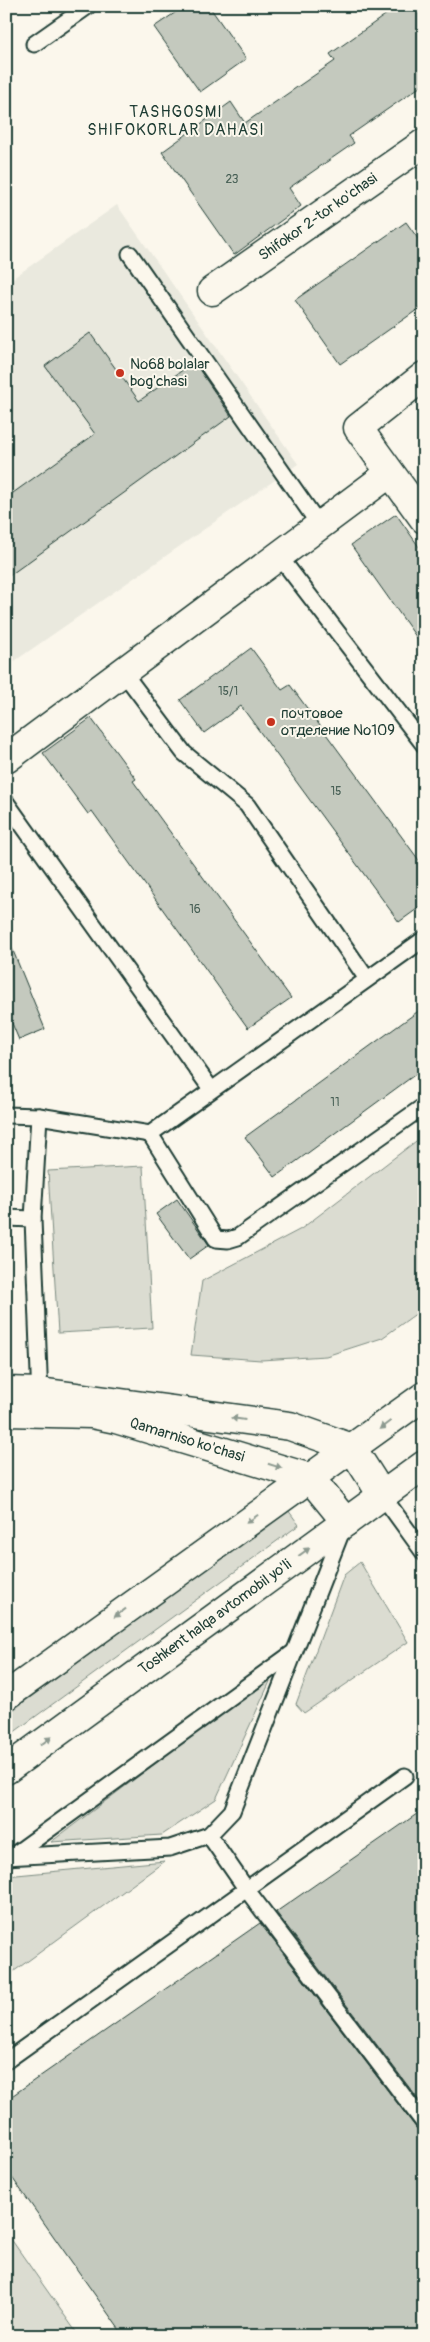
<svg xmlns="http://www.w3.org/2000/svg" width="430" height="2342" viewBox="0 0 430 2342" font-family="Pangolin,sans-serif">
  <rect width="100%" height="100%" fill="#fbf7ec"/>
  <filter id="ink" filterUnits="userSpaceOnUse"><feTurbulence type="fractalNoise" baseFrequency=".02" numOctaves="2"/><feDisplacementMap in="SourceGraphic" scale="10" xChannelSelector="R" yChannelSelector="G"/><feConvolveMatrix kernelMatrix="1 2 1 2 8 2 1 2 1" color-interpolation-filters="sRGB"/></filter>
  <g filter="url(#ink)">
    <path fill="#eae9de" d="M117 205 298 464 6 667V283Z"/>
    <g fill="#dbdcd1" stroke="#7d8c82">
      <path d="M424 1135V1308L382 1338 326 1356 261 1360 191 1355 202 1281 301 1229Z"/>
      <path d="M143 1166 152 1328 58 1333 48 1171Z"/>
      <path d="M288 1510 299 1525 6 1738V1715Z"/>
      <path d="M360 1562 408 1642 304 1713 296 1704 344 1575Z"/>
      <path d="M273 1675 216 1799 162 1835 51 1842Z"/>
      <path d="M165 1861 6 1977V1876Z"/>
      <path d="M6 2232 79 2336H6Z"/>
    </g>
    <g fill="#c4c9be" stroke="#1f3d34">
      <path d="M185 6H209L246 59 200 92 154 27Z"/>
      <path d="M398 6H424V84L349 136 354 143 289 188 301 206 234 255 162 152 231 102 245 123 335 61 330 54Z"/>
      <path d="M406 222 424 247V305L340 364 295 300Z"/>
      <path d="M90 333 139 401 194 362 231 416 6 578V498L95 434 45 366Z"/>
      <path d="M396 514 424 554V648L351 545Z"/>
      <path d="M251 648 282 690 290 685 424 867V904L399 922 241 706 204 733 180 700Z"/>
      <path d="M91 718 136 779 133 781 291 998 248 1028 92 811 88 814 43 753Z"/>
      <path d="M7 936 45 1029 19 1040 6 1009Z"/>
      <path d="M424 1007V1068L275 1177 245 1137Z"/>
      <path d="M177 1199 209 1245 189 1259 156 1214Z"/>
      <path d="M424 1809V2107L276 1912Z"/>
      <path d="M260 1923 417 2129 424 2132V2336H124L6 2169V2100Z"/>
    </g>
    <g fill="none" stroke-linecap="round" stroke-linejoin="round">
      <g stroke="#1f3d34" stroke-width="19">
        <g id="lane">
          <path d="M34 44 88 6"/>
          <path d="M130 254 320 526"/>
          <path d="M279 556 424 745"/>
          <path d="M123 672 184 753 247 805 367 979"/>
          <path d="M6 802 211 1089"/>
          <path d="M6 1115 39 1116 150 1134 424 939"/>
          <path d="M150 1134 216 1239 228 1240 238 1237 424 1106"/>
          <path d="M6 1218 33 1219 40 1399"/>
          <path d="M33 1219 39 1116"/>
          <path d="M382 1495 424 1553"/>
          <path d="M209 1835 247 1890 424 2123"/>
          <path d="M6 1857 170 1848 209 1835 232 1811 343 1528"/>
          <path d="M11 1857 294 1652"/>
          <path d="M6 2061 405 1776"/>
        </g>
      </g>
      <g stroke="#1f3d34" stroke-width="31">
        <g id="street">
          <path d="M212 291 424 143"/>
          <path d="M424 376 358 428 424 519"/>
          <path d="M6 759 390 473"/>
        </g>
      </g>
      <g stroke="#1f3d34" stroke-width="31">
        <g id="secondary">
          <path d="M6 1391 40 1392 290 1426 352 1448 382 1495"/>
          <path d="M6 1412 92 1414 116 1419 310 1478 346 1522"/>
        </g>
      </g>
      <g stroke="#1f3d34" stroke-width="31">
        <g id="highway">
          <path d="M6 1696 424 1396"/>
          <path d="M6 1770 424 1465"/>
        </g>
      </g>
      <use href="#lane" stroke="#fbf7ec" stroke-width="15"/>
      <use href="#street" stroke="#fbf7ec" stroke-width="28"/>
      <use href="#secondary" stroke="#fbf7ec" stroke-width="28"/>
      <use href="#highway" stroke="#fbf7ec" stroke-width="28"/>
    </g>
    <defs><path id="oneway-solid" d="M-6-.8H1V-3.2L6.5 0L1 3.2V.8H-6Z" transform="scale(1.25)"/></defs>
    <g fill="#8d9a90">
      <use href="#oneway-solid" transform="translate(238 1419) rotate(-172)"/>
      <use href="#oneway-solid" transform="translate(385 1425) rotate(143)"/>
      <use href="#oneway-solid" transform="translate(275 1466) rotate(18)"/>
      <use href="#oneway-solid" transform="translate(252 1519) rotate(145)"/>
      <use href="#oneway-solid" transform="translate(304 1552) rotate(-36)"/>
      <use href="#oneway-solid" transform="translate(120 1613) rotate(144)"/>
      <use href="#oneway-solid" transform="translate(46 1741) rotate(-36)"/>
    </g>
  </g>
  <g fill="#c8321e" stroke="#fbf7ec" stroke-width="2">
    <circle cx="120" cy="373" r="5"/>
    <circle cx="271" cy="722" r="5"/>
  </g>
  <g text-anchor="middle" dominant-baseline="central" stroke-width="4" stroke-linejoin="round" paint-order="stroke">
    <g font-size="12" fill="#486056">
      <text x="232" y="179">23</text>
      <text x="228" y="691">15/1</text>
      <text x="336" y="791">15</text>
      <text x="195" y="909">16</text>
      <text x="335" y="1102">11</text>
    </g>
    <g font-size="15" fill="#1f3d34" stroke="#fbf7ec">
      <text transform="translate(318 217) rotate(-35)">Shifokor 2-tor ko'chasi</text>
      <text transform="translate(187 1440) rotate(17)">Qamarniso ko'chasi</text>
      <text transform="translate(215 1617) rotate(-36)">Toshkent halqa avtomobil yo'li</text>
    </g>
    <g font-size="15" fill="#1f3d34" stroke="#fbf7ec" text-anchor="start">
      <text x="130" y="364">№68 bolalar<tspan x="130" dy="17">bog'chasi</tspan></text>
      <text x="281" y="713">почтовое<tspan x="281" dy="17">отделение №109</tspan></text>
    </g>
    <g font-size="16" letter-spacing="1" fill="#1f3d34" stroke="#fbf7ec">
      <text x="176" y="112">TASHGOSMI<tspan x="176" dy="18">SHIFOKORLAR DAHASI</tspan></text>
    </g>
  </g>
  <rect width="430" height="2342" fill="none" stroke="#fbf7ec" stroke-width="25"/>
  <rect x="12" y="12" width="405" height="2317" fill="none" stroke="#1f3d34" stroke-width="2" filter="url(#ink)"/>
</svg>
